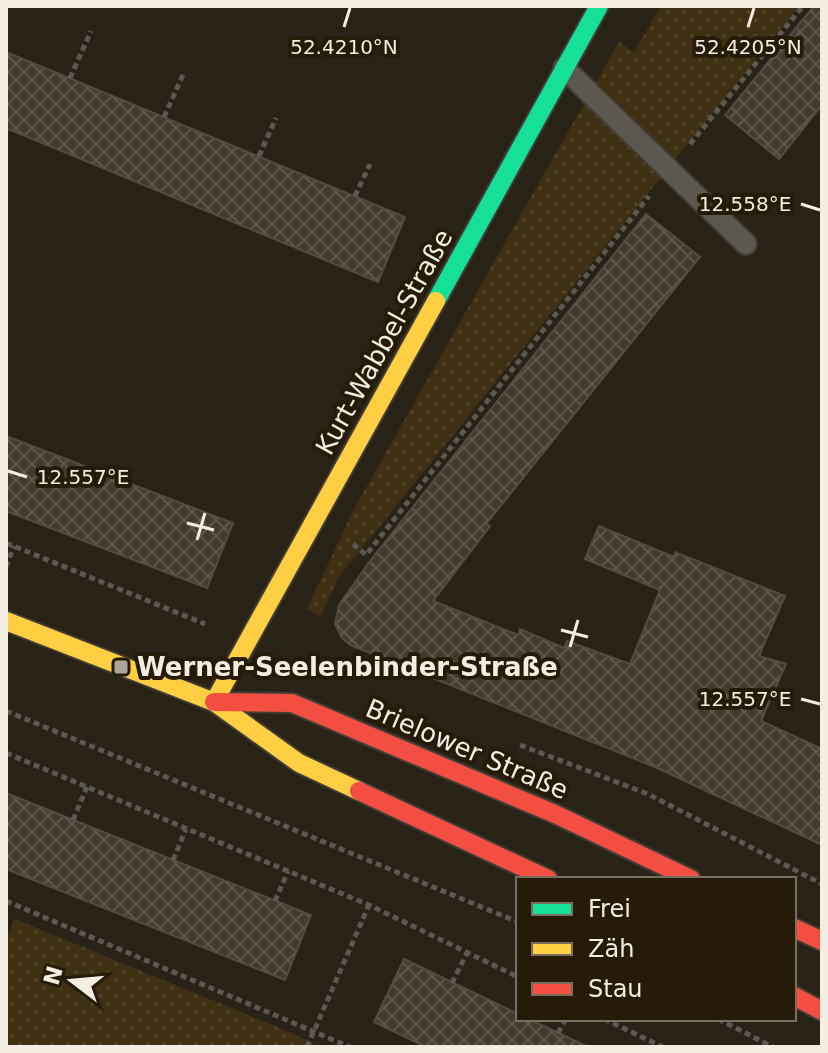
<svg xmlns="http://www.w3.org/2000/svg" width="828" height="1053" viewBox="0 0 828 1053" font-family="'DejaVu Sans',sans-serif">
  <defs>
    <pattern id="grass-dots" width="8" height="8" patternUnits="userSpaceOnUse" patternTransform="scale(2)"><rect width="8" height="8" fill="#3f3013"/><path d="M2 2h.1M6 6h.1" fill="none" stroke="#52442a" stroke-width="1.8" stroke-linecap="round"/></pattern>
    <pattern id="building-cross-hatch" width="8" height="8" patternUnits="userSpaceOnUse" patternTransform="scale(2)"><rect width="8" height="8" fill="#423b2e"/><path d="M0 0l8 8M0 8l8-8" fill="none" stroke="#5e584c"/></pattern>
  </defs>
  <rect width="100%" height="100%" fill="#282217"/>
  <g fill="url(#grass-dots)">
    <path d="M661 6H799L338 578 321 616 307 609 354 509 619 42 634 52Z"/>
    <path d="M15 919 292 1033 319 1047H6V940Z"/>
  </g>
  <g fill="url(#building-cross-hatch)" stroke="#524d44" stroke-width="2">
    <path d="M814 6H822V105L779 159 725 115Z"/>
    <path d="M6 52 405 217 378 282 6 128Z"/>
    <path d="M646 214 700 257 486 524 490 526 433 601 518 635 520 629 564 648 567 641 630 664 660 590 585 559 599 526 674 557 675 552 785 596 759 656 786 664 761 721 822 749V845L655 767 350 645 342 638 335 624 339 605 370 561Z"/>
    <path d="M6 436 233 523 207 588 6 511Z"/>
    <path d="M6 793 311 915 285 980 6 869Z"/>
    <path d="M404 959 518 1014V1019H529L588 1047H426L374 1022Z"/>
  </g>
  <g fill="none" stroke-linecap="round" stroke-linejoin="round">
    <g stroke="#413d34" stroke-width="24">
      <path id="lane" d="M564 68 746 244"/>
    </g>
    <g stroke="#413d34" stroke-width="22">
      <path id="fast" d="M436 301 599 6"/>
    </g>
    <g stroke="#413d34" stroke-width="22">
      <g id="slow">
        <path d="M6 621 214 702 299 763 359 791"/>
        <path d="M214 702 436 301"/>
      </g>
    </g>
    <g stroke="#413d34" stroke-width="22">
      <g id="jam">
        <path d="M214 702 292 703 555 814 691 879"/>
        <path d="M359 791 548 879"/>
        <path d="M794 928 822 941"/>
        <path d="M794 996 822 1011"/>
      </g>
    </g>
    <g stroke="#5d5851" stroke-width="5" stroke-dasharray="6 4" stroke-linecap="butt">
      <path d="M70 78 91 31"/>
      <path d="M164 117 183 75"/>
      <path d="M690 144 803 6"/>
      <path d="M259 156 276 118"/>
      <path d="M355 196 370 164"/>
      <path d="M6 543 205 624"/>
      <path d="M353 544 366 555 649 196"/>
      <path d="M6 567 14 546"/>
      <path d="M6 711 518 922"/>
      <path d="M520 745 648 794 822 884"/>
      <path d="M6 753 369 905 518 977"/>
      <path d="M73 820 87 787"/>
      <path d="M173 860 186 829"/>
      <path d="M6 901 350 1047"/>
      <path d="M275 901 288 871"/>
      <path d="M452 983 467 953"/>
      <path d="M604 1019 663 1047"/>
      <path d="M718 1019 773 1047"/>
      <path d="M558 1033 566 1019"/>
      <path d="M307 1047 369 905"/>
    </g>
    <use href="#lane" stroke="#5c574f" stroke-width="20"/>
    <use href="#fast" stroke="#16e098" stroke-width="18"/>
    <use href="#slow" stroke="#ffcf43" stroke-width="18"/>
    <use href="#jam" stroke="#f24e42" stroke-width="18"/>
  </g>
  <path fill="none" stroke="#f4ede1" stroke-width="3" d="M344 27 350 8M748 27 754 8M801 204 820 210M8 471 27 477M187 523 214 530M197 540 205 513M561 630 588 637M570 647 578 620M801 699 820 704"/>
  <rect fill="#ada69a" stroke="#251b08" stroke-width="3" x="113" y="659" width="16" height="16" rx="4"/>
  <g text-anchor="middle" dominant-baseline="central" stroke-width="8" stroke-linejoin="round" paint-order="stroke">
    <g font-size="26" fill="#f4ede1" stroke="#251b08">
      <text transform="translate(384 342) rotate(-61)">Kurt-Wabbel-Straße</text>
      <text transform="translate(467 749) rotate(23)">Brielower Straße</text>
    </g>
    <g font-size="26" font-weight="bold" fill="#f4ede1" stroke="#251b08" text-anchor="start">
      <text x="137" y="667">Werner-Seelenbinder-Straße</text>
    </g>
  </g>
  <g font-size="20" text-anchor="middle" fill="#f4ede1" stroke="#251b08" stroke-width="8" stroke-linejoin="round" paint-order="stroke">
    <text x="344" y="54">52.4210°N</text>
    <text x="748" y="54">52.4205°N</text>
    <text x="745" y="211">12.558°E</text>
    <text x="83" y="484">12.557°E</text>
    <text x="745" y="706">12.557°E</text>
  </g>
  <rect width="828" height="1053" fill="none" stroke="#f4ede1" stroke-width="16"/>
  <rect x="516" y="877" width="280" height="144" fill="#251b08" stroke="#786f5f" stroke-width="2"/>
  <rect x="532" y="903" width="40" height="12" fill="#16e098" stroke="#786f5f" stroke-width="2"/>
  <text x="588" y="917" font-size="24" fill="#f4ede1">Frei</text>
  <rect x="532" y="943" width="40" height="12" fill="#ffcf43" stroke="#786f5f" stroke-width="2"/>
  <text x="588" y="957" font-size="24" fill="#f4ede1">Zäh</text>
  <rect x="532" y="983" width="40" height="12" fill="#f24e42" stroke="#786f5f" stroke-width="2"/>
  <text x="588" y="997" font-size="24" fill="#f4ede1">Stau</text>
  <g transform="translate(72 981) rotate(286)" stroke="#251b08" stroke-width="6" paint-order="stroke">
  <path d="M0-6L14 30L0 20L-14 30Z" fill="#f4ede1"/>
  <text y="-12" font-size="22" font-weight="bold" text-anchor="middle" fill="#f4ede1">N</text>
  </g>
</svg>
